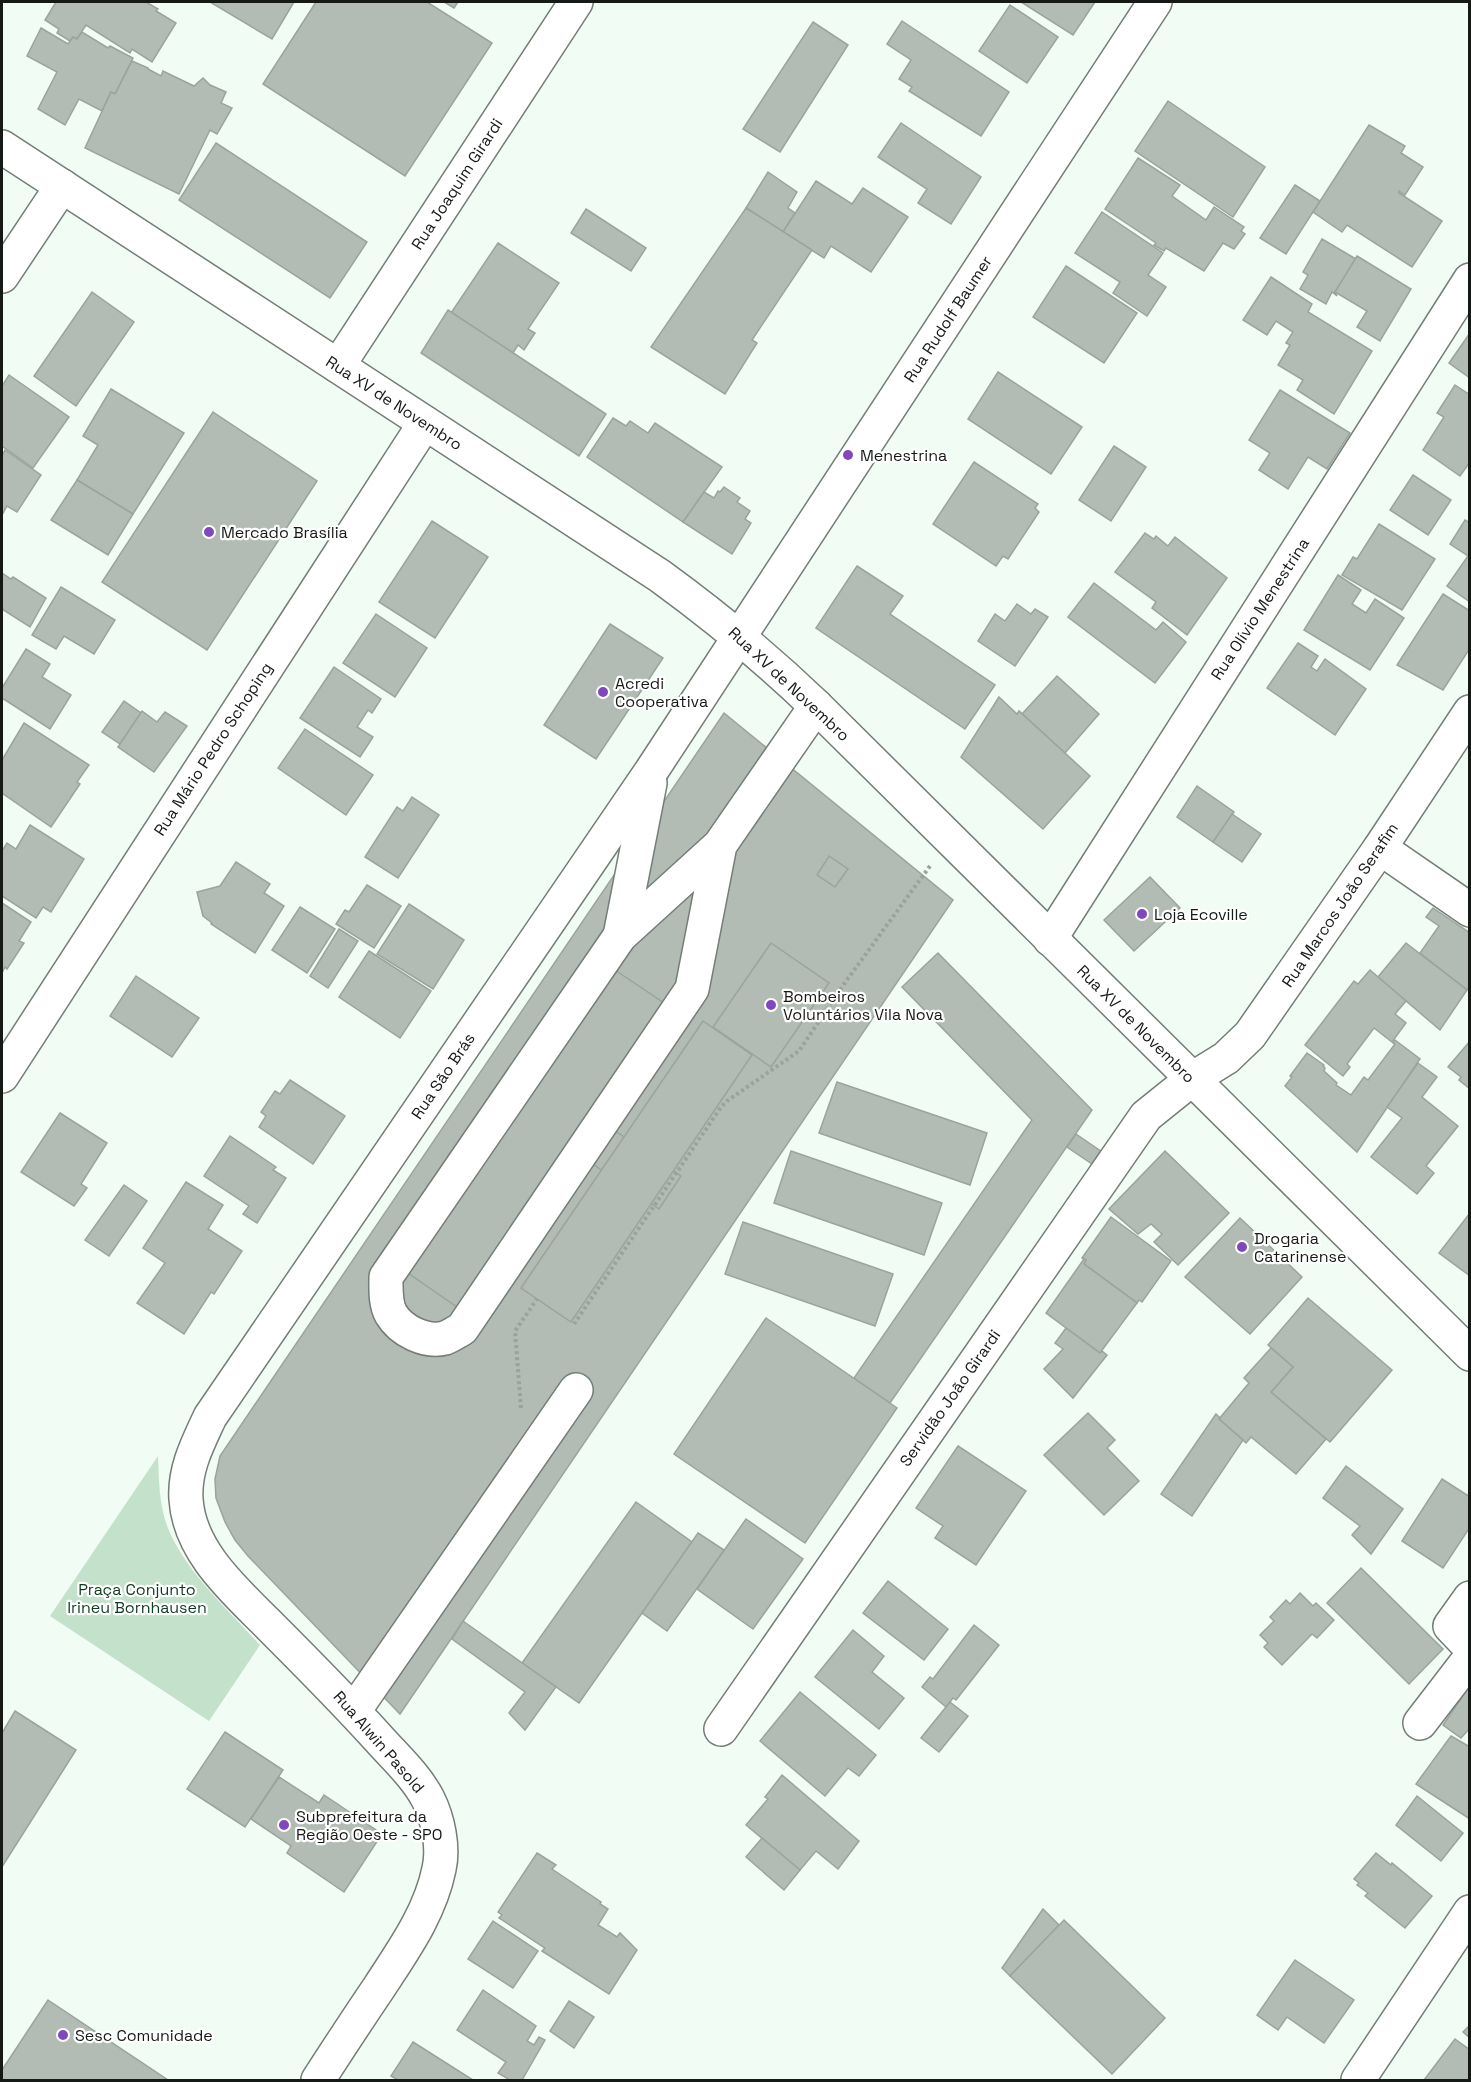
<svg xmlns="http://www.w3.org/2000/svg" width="1471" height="2082" viewBox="0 0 1471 2082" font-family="'Space Grotesk',sans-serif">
  <rect width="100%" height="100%" fill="#f1fcf4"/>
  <path fill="#c4e1cb" d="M158 1456C159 1482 159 1509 170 1533 190 1576 229 1611 260 1645L209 1721 50 1616Z"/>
  <g fill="#b2bcb4" stroke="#9aa49d" stroke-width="1.5">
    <path d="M56 2H146L158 9 156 11 176 23 152 62 132 49 130 53 86 25 77 39 73 37 70 41 57 33 59 29 45 20Z"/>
    <path d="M210 2H294L272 39Z"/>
    <path d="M316 2H427L492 43 405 176 263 84Z"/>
    <path d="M444 2H458L454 8Z"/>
    <path d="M1021 2H1095L1073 35Z"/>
    <path d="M1010 5 1058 37 1027 83 979 51Z"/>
    <path d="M902 21 1009 92 981 136 909 91 912 87 899 79 911 60 887 44Z"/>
    <path d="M813 22 848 45 780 152 743 129Z"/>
    <path d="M41 28 68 44 73 37 77 39 82 32 108 48 110 46 133 58 115 94 111 92 102 111 79 99 65 125 38 109 57 72 27 56Z"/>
    <path d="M132 61 148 68V69L161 76 163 71 194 86 203 78 210 85 226 92 221 103 232 108 217 134 210 130 179 194 85 148 111 92 115 94Z"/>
    <path d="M1168 101 1265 167 1233 217 1135 151Z"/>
    <path d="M901 123 981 177 951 224 918 203 927 189 878 157Z"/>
    <path d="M1369 125 1405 146 1401 153 1423 167 1405 195 1399 191V193L1442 221 1412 267 1347 225 1342 232 1313 212Z"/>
    <path d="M216 143 367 242 330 298 179 200Z"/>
    <path d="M1138 158 1180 185 1172 196 1206 220 1214 207 1244 227 1241 231 1245 234 1234 249 1223 243 1204 271 1166 248 1164 251 1154 245 1156 243 1105 209Z"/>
    <path d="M768 172 797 192 788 208 795 213 783 232 746 208Z"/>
    <path d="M816 181 852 204 863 188 908 217 871 272 831 246 824 258 783 232Z"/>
    <path d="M1295 185 1320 201 1286 254 1260 238Z"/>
    <path d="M746 208 812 250 752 340 757 343 725 394 651 347Z"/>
    <path d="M586 209 646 248 631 271 571 233Z"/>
    <path d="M1102 212 1163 253 1148 275 1166 287 1147 316 1113 293 1120 282 1075 253Z"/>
    <path d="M1322 239 1356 259 1335 292 1337 296 1332 292 1326 304 1300 289 1308 275 1303 272Z"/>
    <path d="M498 243 559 283 528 329 535 333 524 350 518 345 513 353 451 313Z"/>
    <path d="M1357 256 1411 289 1380 341 1357 327 1367 311 1335 292Z"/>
    <path d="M1066 266 1137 313 1104 363 1033 317Z"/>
    <path d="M1271 277 1312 304 1308 312 1372 351 1334 414 1297 390 1303 380 1278 365 1290 345 1286 343 1293 332 1276 321 1267 335 1243 320Z"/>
    <path d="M92 292 134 322 76 406 34 376Z"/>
    <path d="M448 310 606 414 579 456 421 353Z"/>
    <path d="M1470 333V378L1449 363Z"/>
    <path d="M998 372 1082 427 1051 474 968 419Z"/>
    <path d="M9 375 69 417 33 468 2 446V386Z"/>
    <path d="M1455 385 1470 395V462L1460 476 1423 450 1444 417 1437 413Z"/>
    <path d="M111 389 184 433 133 514 77 480 98 445 83 436Z"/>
    <path d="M1280 390 1350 433 1327 469 1308 457 1288 489 1259 470 1270 453 1249 440Z"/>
    <path d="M213 412 317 481 207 650 102 582Z"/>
    <path d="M613 418 626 426 630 421 648 433 655 423 722 467 683 522 587 457Z"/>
    <path d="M1114 446 1146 467 1111 521 1079 500Z"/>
    <path d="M5 450 41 475 17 512 7 506 2 515V456Z"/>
    <path d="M974 462 1038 504 1035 508 1039 512 1008 559 1003 556 996 566 933 524Z"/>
    <path d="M1413 475 1451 500 1428 535 1390 510Z"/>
    <path d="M77 480 133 514 108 555 51 520Z"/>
    <path d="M724 487 740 498 737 502 750 511 745 519 751 523 732 554 683 522 704 492 714 498 718 491 720 492Z"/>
    <path d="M1465 520 1470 523V602L1447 586 1468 556 1450 544Z"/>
    <path d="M432 521 488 557 435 638 379 602Z"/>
    <path d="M1379 524 1435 559 1402 610 1342 575 1353 557 1357 559Z"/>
    <path d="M1145 533 1154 539 1156 536 1168 546 1175 537 1227 578 1187 635 1152 608 1156 602 1115 572Z"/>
    <path d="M857 566 903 596 890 614 995 685 965 729 816 628Z"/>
    <path d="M2 573 11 579 13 577 46 598 30 627 2 609Z"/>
    <path d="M1338 575 1361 590 1352 604 1366 613 1375 599 1404 618 1370 670 1304 630Z"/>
    <path d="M1094 583 1156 630 1163 622 1186 642 1155 683 1068 617Z"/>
    <path d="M61 587 115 620 94 654 64 636 56 649 32 635Z"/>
    <path d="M1443 594 1470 611V648L1443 690 1397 665Z"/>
    <path d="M1017 604 1031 614 1035 609 1048 617 1015 666 978 641 995 614 1005 621Z"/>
    <path d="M376 614 427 648 395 697 343 663Z"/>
    <path d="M610 624 663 658 596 759 544 725Z"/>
    <path d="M1298 643 1318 656 1311 667 1317 671 1325 659 1366 689 1335 735 1267 688Z"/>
    <path d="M26 649 50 664 42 677 71 695 50 729 2 698V688Z"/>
    <path d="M334 667 381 699 372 713 368 710 357 727 373 737 360 757 300 718Z"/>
    <path d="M1057 676 1099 714 1065 753 1022 714Z"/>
    <path d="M999 697 1017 714 1019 711 1090 776 1043 829 961 757Z"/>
    <path d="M124 701 141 713 120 744 102 732Z"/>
    <path d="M142 711 157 722 165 712 187 726 154 772 118 747Z"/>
    <path d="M724 713 953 900 400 1714 248 1556 235 1540 225 1522 216 1498 215 1479 220 1456Z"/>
    <path d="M24 723 89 765 77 782 80 784 51 827 2 793V760Z"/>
    <path d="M305 729 373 775 346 815 278 768Z"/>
    <path d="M1197 786 1234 812 1213 842 1177 817Z"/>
    <path d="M412 797 439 815 398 878 365 857 397 807 403 811Z"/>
    <path d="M1232 814 1261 834 1242 862 1213 842Z"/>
    <path d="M30 825 84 859 51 912 43 907 36 918 2 896V851L7 843 16 849Z"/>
    <path d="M829 856 848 869 835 887 817 875Z"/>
    <path d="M236 862 270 884 264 893 284 906 255 953 211 924 212 923 203 916 197 892 220 886Z"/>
    <path d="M1150 877 1180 908 1134 951 1104 920Z"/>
    <path d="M367 885 401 906 374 948 336 924 345 910 349 912Z"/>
    <path d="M2 903 31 922 19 941 24 943 7 969 5 967 2 973Z"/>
    <path d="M409 904 464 940 433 989 377 954Z"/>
    <path d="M300 907 335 929 307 973 272 950Z"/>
    <path d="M1433 908 1470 933V986L1467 990 1420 953 1439 926 1426 917Z"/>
    <path d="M339 929 358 941 328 988 310 976Z"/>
    <path d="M771 943 829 983 771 1067 713 1027Z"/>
    <path d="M1406 943 1467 990 1440 1030 1378 977Z"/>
    <path d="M369 951 431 991 400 1038 339 997Z"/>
    <path d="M938 953 1092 1110 890 1403 854 1378 1032 1120 902 987Z"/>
    <path d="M615 970 664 1003 589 1113 681 1176 659 1209 566 1146 457 1307 408 1273Z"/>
    <path d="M1370 970 1406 1001 1395 1014 1406 1023 1392 1042 1374 1028 1347 1064 1350 1067 1343 1076 1305 1045 1354 981 1358 984Z"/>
    <path d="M136 976 199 1018 172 1057 110 1016Z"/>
    <path d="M703 1021 752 1055 571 1322 521 1288Z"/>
    <path d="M1395 1040 1420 1059 1357 1152 1285 1086 1292 1077 1290 1076 1307 1053 1324 1065 1323 1066 1325 1068 1324 1071 1337 1083 1336 1085 1351 1095 1364 1077 1368 1080 1395 1044 1393 1043Z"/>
    <path d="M1470 1041V1089L1459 1080 1461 1077 1448 1067Z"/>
    <path d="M1418 1063 1437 1077 1422 1097 1458 1126 1426 1166 1434 1173 1417 1194 1371 1157 1402 1118 1387 1107Z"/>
    <path d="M290 1080 345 1116 313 1164 259 1127 266 1116 261 1112 275 1091 280 1094Z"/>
    <path d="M837 1082 987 1133 970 1185 819 1133Z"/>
    <path d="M60 1113 107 1143 81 1184 87 1188 74 1206 21 1172Z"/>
    <path d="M1076 1134 1102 1152 1092 1164 1067 1147Z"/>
    <path d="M230 1136 276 1167 273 1170 286 1178 257 1223 243 1214 249 1206 204 1176Z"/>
    <path d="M791 1151 942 1203 924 1255 774 1203Z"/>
    <path d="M1165 1151 1229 1213 1178 1265 1154 1242 1162 1234 1151 1224 1138 1234 1109 1209Z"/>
    <path d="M186 1182 223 1205 208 1229 242 1251 214 1294 211 1292 184 1334 137 1303 165 1263 143 1248Z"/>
    <path d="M124 1185 147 1201 109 1256 85 1240Z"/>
    <path d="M1470 1213V1276L1439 1253Z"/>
    <path d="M1111 1217 1171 1261 1142 1302 1139 1300 1137 1303 1084 1264 1086 1260 1082 1258Z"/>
    <path d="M1240 1218 1302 1277 1250 1334 1185 1277Z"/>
    <path d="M743 1222 893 1274 875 1326 725 1274Z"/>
    <path d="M1084 1259 1086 1260 1084 1264 1137 1303 1100 1353 1046 1313Z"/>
    <path d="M1308 1298 1392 1370 1330 1442 1271 1392 1293 1367 1268 1345Z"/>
    <path d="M766 1318 897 1408 805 1543 674 1454Z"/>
    <path d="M1066 1328 1100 1353 1102 1351 1107 1355 1073 1398 1044 1369 1063 1349 1055 1343Z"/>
    <path d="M1271 1348 1293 1367 1271 1392 1326 1439 1296 1474 1251 1437 1246 1443 1219 1419 1249 1383 1244 1378Z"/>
    <path d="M1088 1413 1115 1440 1107 1448 1139 1481 1104 1515 1044 1455Z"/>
    <path d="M1216 1414 1220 1418 1219 1419 1243 1440 1192 1516 1161 1494Z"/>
    <path d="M958 1446 1026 1491 976 1565 935 1538 943 1526 916 1508Z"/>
    <path d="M1346 1466 1403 1509 1371 1554 1352 1535 1360 1526 1323 1498Z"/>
    <path d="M1442 1479 1470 1497V1531L1468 1530 1443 1568 1402 1541Z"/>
    <path d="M636 1502 692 1542 579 1703 522 1663Z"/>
    <path d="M746 1519 803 1559 753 1629 697 1589Z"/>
    <path d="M698 1533 724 1550 667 1631 642 1613Z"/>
    <path d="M1361 1568 1443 1649 1409 1684 1327 1603Z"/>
    <path d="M888 1581 948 1629 924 1660 863 1613Z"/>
    <path d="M1300 1593 1313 1606 1316 1603 1334 1620 1317 1638 1312 1634 1282 1665 1264 1647 1268 1643 1260 1635 1274 1621 1270 1617 1286 1600 1290 1604Z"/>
    <path d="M463 1621 556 1687 525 1730 509 1713 525 1692 452 1639Z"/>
    <path d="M974 1625 999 1645 956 1700 953 1698 946 1707 922 1687 930 1677 933 1679Z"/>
    <path d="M853 1630 884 1656 872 1672 904 1698 879 1729 815 1677Z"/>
    <path d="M1470 1685V1728L1461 1738 1443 1725Z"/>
    <path d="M800 1692 876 1755 859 1776 848 1768 825 1796 760 1741Z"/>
    <path d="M950 1702 968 1716 939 1752 921 1738Z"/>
    <path d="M15 1711 76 1750 2 1867V1733Z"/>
    <path d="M225 1732 283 1770 245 1827 187 1789Z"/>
    <path d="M1451 1736 1470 1747V1819L1416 1784Z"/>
    <path d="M782 1775 859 1841 838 1869 816 1851 800 1870 746 1825 768 1799 765 1797Z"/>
    <path d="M279 1777 319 1803 324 1795 382 1834 344 1892 287 1853 291 1846 251 1819Z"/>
    <path d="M1417 1796 1463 1833 1441 1861 1396 1825Z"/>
    <path d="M762 1838 800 1870 784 1890 746 1857Z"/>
    <path d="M537 1853 556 1865 552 1869 601 1902 600 1904 608 1909 598 1925 617 1937 620 1933 637 1950 609 1994 542 1951 545 1948 499 1918 502 1915 498 1912Z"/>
    <path d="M1376 1853 1391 1865 1392 1863 1432 1896 1405 1928 1365 1896 1368 1893 1357 1885 1359 1883 1354 1879Z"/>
    <path d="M1043 1909 1059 1925 1010 1976 1002 1968Z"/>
    <path d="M1064 1920 1165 2018 1112 2074 1010 1976Z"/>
    <path d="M493 1921 538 1951 513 1988 468 1959Z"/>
    <path d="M1295 1960 1354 2000 1324 2043 1287 2017 1278 2030 1257 2015Z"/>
    <path d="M483 1990 536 2026 527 2041 534 2045 539 2037 545 2040 522 2080H510L498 2073 506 2062 457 2030Z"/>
    <path d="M48 2000 168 2080H2V2070Z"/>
    <path d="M569 2001 594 2017 574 2048 550 2031Z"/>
    <path d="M1470 2025V2038L1463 2032Z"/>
    <path d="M1455 2039 1470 2050V2080H1424Z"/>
    <path d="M413 2042 473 2080H398L391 2076Z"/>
  </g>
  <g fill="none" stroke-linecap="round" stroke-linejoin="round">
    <g stroke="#747d76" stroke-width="36">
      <g id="minor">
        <path d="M2 276 62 186"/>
        <path d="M338 366 576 2"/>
        <path d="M720 845 692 989 462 1329C456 1332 451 1336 445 1338 426 1343 401 1331 391 1314 385 1303 386 1289 386 1277L620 936 720 845 816 706"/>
        <path d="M1380 848 1470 910"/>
        <path d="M620 936 650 783"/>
        <path d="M1050 939 1470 280"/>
        <path d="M2 1076 425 423"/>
        <path d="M1470 1598 1450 1626 1470 1647"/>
        <path d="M354 1711 576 1390"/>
        <path d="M1420 1723 1470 1658"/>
        <path d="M721 1729 1146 1116 1192 1079 1226 1058 1250 1035 1380 848 1470 712"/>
        <path d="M318 2080C338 2049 359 2017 380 1986 404 1949 430 1913 439 1869 444 1847 438 1819 428 1799 416 1776 396 1758 379 1739 343 1699 304 1660 266 1622 232 1588 189 1550 186 1499 184 1469 198 1443 210 1417L652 770 1155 2"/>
        <path d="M1358 2080 1470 1912"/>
      </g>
    </g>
    <g stroke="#747d76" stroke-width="36">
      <path id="major" d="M2 147 660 576C715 616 767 659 816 706L1470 1354"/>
    </g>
    <g stroke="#9aa29c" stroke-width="4" stroke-dasharray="3 3" stroke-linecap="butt">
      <path d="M574 1324 721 1107 727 1101 799 1051 844 984 930 866"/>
      <path d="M521 1408 515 1331 537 1299"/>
    </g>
    <use href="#minor" stroke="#fff" stroke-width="33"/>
    <use href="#major" stroke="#fff" stroke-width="33"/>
  </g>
  <g fill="#8147bd" stroke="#fff" stroke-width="2">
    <circle cx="848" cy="455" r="6"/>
    <circle cx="209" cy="532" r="6"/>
    <circle cx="603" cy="692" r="6"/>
    <circle cx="1142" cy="914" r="6"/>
    <circle cx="771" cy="1005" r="6"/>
    <circle cx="1242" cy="1247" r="6"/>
    <circle cx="284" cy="1825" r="6"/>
    <circle cx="63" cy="2035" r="6"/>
  </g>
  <g text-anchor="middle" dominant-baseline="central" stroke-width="4.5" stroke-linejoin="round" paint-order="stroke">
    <g font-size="16" fill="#161a17" stroke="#fff">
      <text transform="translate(457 184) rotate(-57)">Rua Joaquim Girardi</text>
      <text transform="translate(948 319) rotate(-57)">Rua Rudolf Baumer</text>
      <text transform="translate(394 403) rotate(33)">Rua XV de Novembro</text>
      <text transform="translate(1260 609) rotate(-57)">Rua Olívio Menestrina</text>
      <text transform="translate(789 684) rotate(43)">Rua XV de Novembro</text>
      <text transform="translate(213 749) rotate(-57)">Rua Mário Pedro Schoping</text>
      <text transform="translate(1340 905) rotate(-56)">Rua Marcos João Serafim</text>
      <text transform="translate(1136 1024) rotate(45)">Rua XV de Novembro</text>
      <text transform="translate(443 1076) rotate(-56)">Rua São Brás</text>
      <text transform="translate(950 1398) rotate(-55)">Servidão João Girardi</text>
      <text transform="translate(379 1742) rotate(49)">Rua Alwin Pasold</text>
    </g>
    <g font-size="16" fill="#161a17" stroke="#fff" text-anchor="start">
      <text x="860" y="455">Menestrina</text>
      <text x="221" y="532">Mercado Brasília</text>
      <text x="615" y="683">Acredi<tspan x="615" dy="18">Cooperativa</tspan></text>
      <text x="1154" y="914">Loja Ecoville</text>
      <text x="783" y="996">Bombeiros<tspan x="783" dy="18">Voluntários Vila Nova</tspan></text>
      <text x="1254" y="1238">Drogaria<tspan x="1254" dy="18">Catarinense</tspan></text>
      <text x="296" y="1816">Subprefeitura da<tspan x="296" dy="18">Região Oeste - SPO</tspan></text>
      <text x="75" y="2035">Sesc Comunidade</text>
    </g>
    <g font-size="16" fill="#0f3b20" stroke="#fff">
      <text x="137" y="1589">Praça Conjunto<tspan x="137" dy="18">Irineu Bornhausen</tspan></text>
    </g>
  </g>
  <rect width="1471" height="2082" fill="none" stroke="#161a17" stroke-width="6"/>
</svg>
